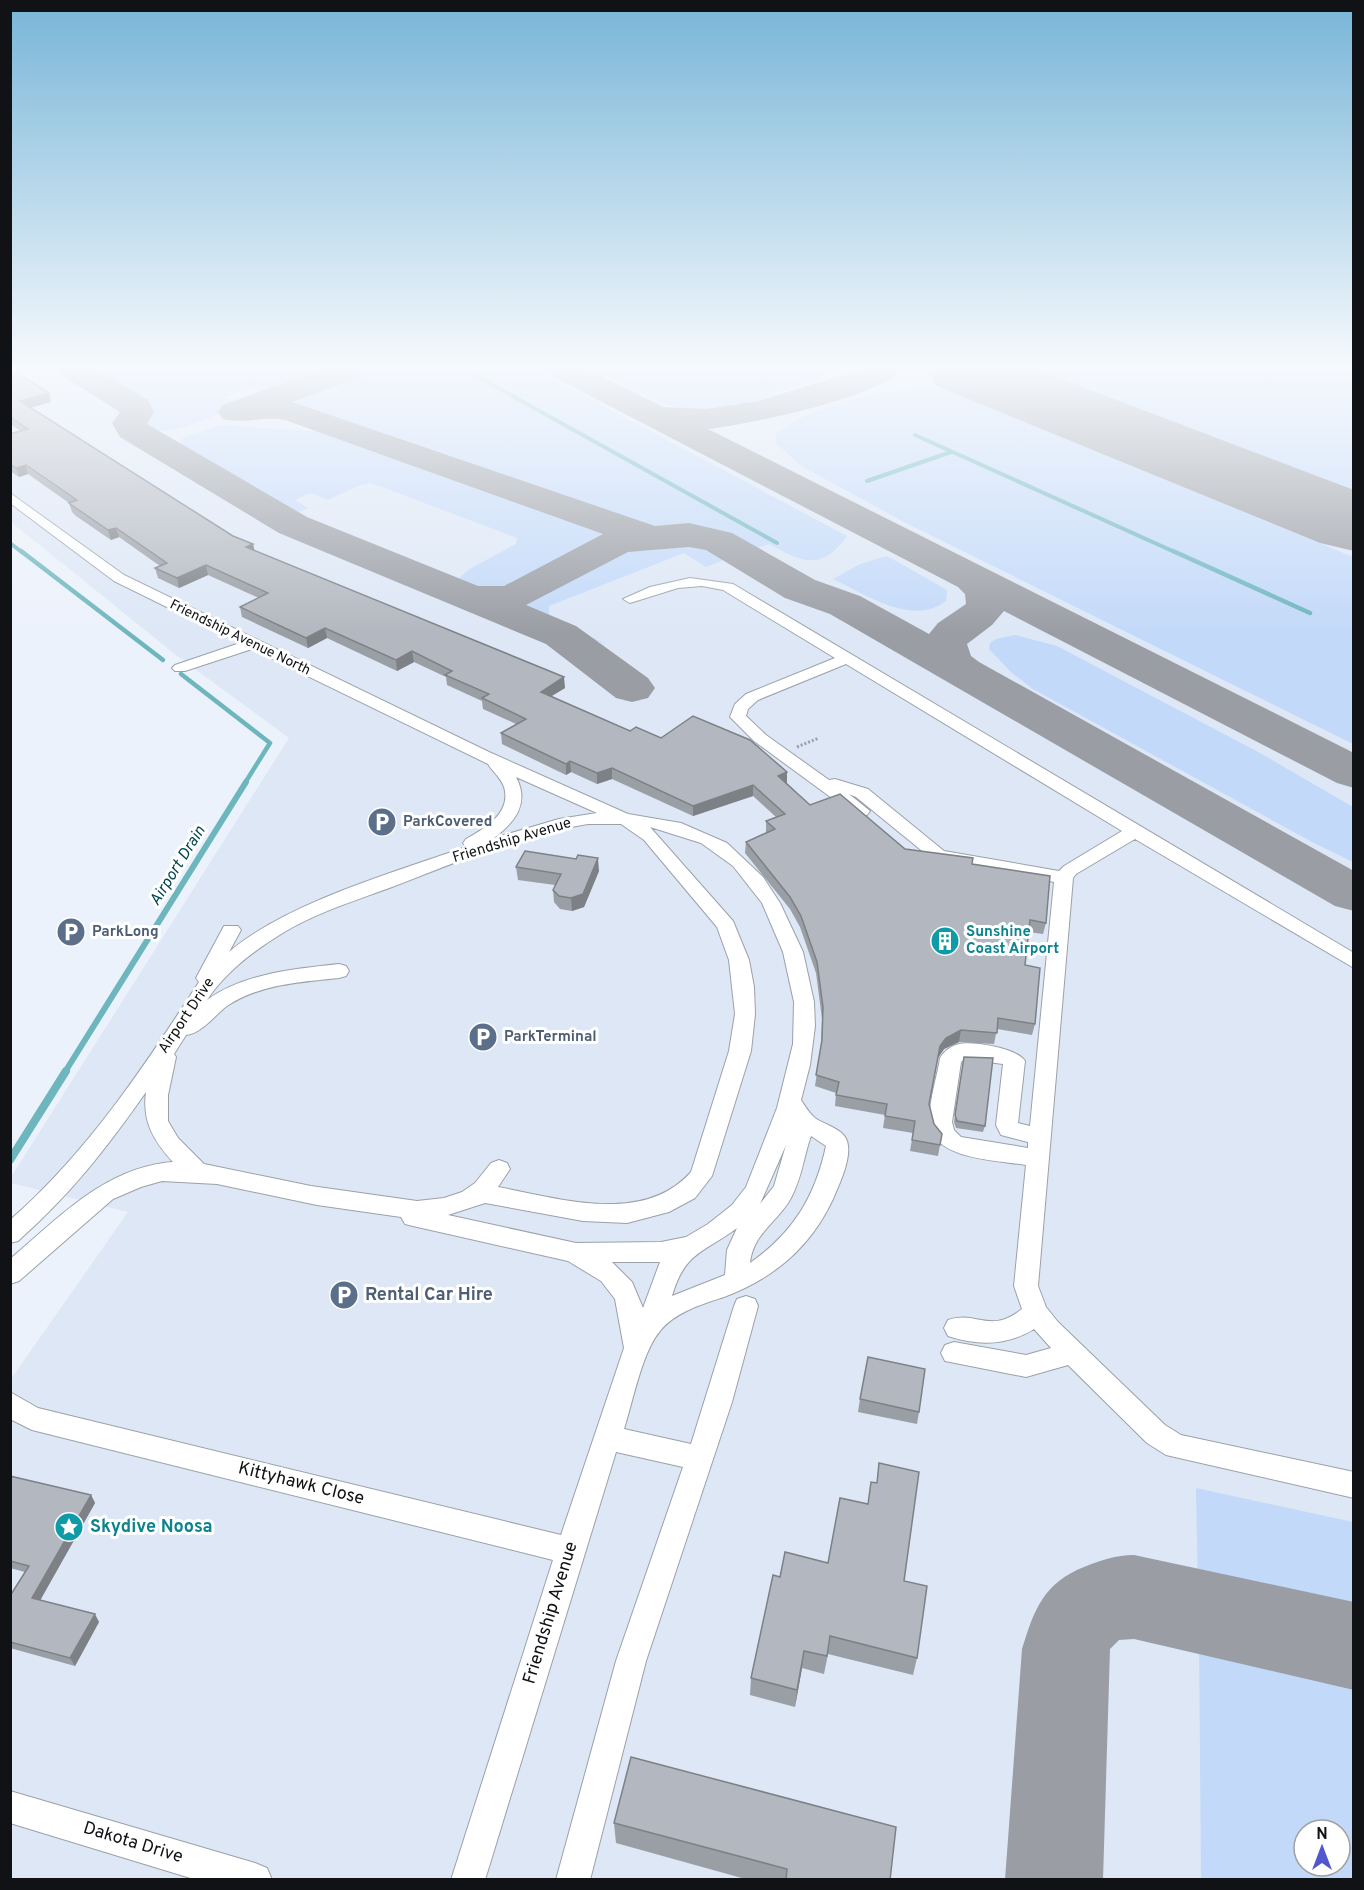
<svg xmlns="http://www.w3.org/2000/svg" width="1364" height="1890" viewBox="0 0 1364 1890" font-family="Overpass,sans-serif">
  <rect width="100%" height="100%" fill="#ecf2fb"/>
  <path fill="#dde7f6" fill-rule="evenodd" d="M11 369H1353V1879H11V1379L128 1212 11 1183V1177L289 738 176 655 11 522ZM1304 1830H1340V1866H1304Z"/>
  <g fill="#c3d9f9" fill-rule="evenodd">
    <path d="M89 369H337L268 395 249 388 225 397 243 404C221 412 159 445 140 424L148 411 144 403Z"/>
    <path d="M364 369H534L847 536C822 571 803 563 769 544L749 551 708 531 648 532 305 412 294 404 295 399 311 388Z"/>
    <path d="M593 369H835C789 389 732 417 681 408 650 402 620 382 593 369Z"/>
    <path d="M1032 369H1353V492Z"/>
    <path d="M921 389 951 390 1353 557V744L906 523 803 467 776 444V434C815 403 873 393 921 389Z"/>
    <path d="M222 425 339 433 600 525 608 535 512 589C490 597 474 592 453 584L468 570 516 544 517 538 371 483 360 485 328 500 311 493 295 500 308 508 291 516 189 455 179 444 183 438Z"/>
    <path d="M670 541 695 542 729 558 706 567 684 553 549 606V615L607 645 526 611V603L531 597 616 549 630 545Z"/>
    <path d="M887 556 942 587 947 591 946 601C912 627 865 594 833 579L860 564Z"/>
    <path d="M1015 635 1057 646 1260 753 1353 807V862L1312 842 1033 689 1012 673 989 649 990 643 996 639Z"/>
    <path d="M1196 1488 1353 1522V1628L1198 1594Z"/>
    <path d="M1199 1633 1353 1666V1879H1201ZM1304 1830H1340V1866H1304Z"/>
  </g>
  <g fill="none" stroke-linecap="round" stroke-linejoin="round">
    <g stroke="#6eb6be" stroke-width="4">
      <path d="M464 369 777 543"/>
      <path d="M915 435 1177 553"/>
      <path d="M867 481 951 452"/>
      <path d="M10 543 23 553"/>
    </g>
    <g stroke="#6eb6be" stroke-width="4.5">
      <path d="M21 551 163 660"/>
      <path d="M1173 551 1310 613"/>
      <path d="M181 674 270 743 245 783"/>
    </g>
    <path stroke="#6eb6be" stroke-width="6" d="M65 1072 246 782"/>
    <path stroke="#6eb6be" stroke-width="8" d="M10 1160 66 1071"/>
    <g fill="#9a9ea4" fill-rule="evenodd">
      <path d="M58 369H96L148 400 154 412 147 424 307 517 478 586H504L603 534 285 420C264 416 244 424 223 419L218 412 223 405 323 369H367L362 376 292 402 655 526 689 523 732 533 815 580 860 596 929 634 938 623 966 604 965 594 958 587 552 376 547 369H587L663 407 707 409 758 401 864 369H901C886 396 742 426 708 429L1354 753V788L1337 783 1004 611 992 625 967 644 971 656 979 662 1354 871V911L1335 906 830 614 785 598 706 550 689 547 628 552 526 605 576 626 648 678 655 688 648 698 632 702 616 698 546 644 279 533 120 437 112 423 120 412 63 376Z"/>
      <path d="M1134 1555 1354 1602V1690L1134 1639 1119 1640 1110 1649 1103 1880H1005L1022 1649C1034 1609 1044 1583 1084 1567 1101 1560 1116 1555 1134 1555Z"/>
    </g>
    <path fill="#9a9ea4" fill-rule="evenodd" d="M926 369H1035L1354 490V551L1320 543 937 386Z"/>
    <g stroke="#9ba1a9" stroke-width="2">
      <g id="minor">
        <path d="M10 493 124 575 489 752 628 814 681 823 727 843 763 877 780 903 803 952 814 1002 815 1026 810 1065 801 1100C805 1106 809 1113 815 1118 826 1126 847 1129 848 1146 850 1162 839 1185 833 1199 810 1248 774 1278 724 1297 703 1304 675 1312 660 1331 642 1352 633 1401 624 1429L691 1444 734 1306 737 1299 746 1296 755 1299 758 1306 732 1402 646 1661 590 1880H556L616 1661 683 1467 616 1452 485 1880H451L553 1560 32 1430 10 1419V1392L38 1408 561 1535 624 1348 615 1299 601 1281 568 1261 413 1226 405 1224 401 1217 317 1205 217 1184 162 1181 141 1187 113 1199 19 1281 10 1284V1259C59 1218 105 1167 173 1162 154 1141 142 1122 146 1092 106 1149 70 1195 18 1241L10 1243V1220C87 1153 144 1067 199 982L196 978 224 926H238L241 930 229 952C286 903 395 872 466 847L463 843 466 839C484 829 512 813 504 787 501 778 493 772 488 764L252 649 185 671H175L172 668 175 665 240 643 114 581 10 503ZM516 777 597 813 559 819 494 838C515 822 530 803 516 777ZM588 824H621L644 840 717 927 729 960 735 1014 729 1051 691 1172C643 1226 559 1198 498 1187L510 1169 507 1163 499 1160 491 1163 475 1183 462 1192 444 1198 417 1201 311 1186 204 1164 178 1138 168 1121V1095L176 1057 174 1054 186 1035C201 1034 215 1015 227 1006 260 984 301 982 339 978L346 976 349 971 346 966 339 964C294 969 245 973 207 1000 226 971 256 949 286 931 318 912 357 900 392 887 455 863 521 834 588 824ZM650 827 701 843 733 866 762 903 783 952 794 1002 793 1044 777 1108 746 1187 732 1205 708 1224 686 1237 661 1242 576 1243 448 1215 485 1203 583 1221 627 1223 669 1212 695 1198 712 1176 751 1051 755 1014 754 987 749 960 733 921ZM811 1136 826 1146C815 1197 793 1233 750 1263 753 1233 778 1222 791 1198 802 1178 804 1155 811 1136ZM786 1145 774 1186 760 1204ZM737 1228 727 1250 725 1275 672 1296C685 1251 704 1253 737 1228ZM612 1262H660L643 1308 632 1282Z"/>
        <path d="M690 578 733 584 1354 953V968L1135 839 1076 874 1073 878 1038 1286 1046 1307 1058 1322 1165 1425 1181 1435 1354 1472V1498L1166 1455 1147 1443 1068 1365 1026 1377 945 1361 941 1353 945 1345 954 1342 1026 1355 1051 1348 1034 1329C1007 1346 978 1346 948 1336L944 1328 948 1320C977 1310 990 1335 1022 1309L1014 1286 1026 1165C997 1160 933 1160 930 1123 928 1103 937 1078 940 1058 944 1051 951 1046 959 1044 973 1041 1017 1048 1025 1061L1018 1123 1030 1126 1054 882 932 859 856 797 849 794 870 811 867 815H855L754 741 730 717 735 704 746 694 835 658 723 590 702 586 678 588 630 603 623 599 650 587ZM846 664 1122 831 1064 866 1059 871 944 851 868 789 835 779 829 780 766 735 746 716 748 709 758 700ZM965 1059 1003 1064 996 1125 1001 1135 1028 1142V1148L961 1137 954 1130 952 1122 961 1062Z"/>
        <path d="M10 1791 255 1863 267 1868 272 1880H197L10 1823Z"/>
      </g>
    </g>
    <path stroke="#9b9fa5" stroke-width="3" stroke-dasharray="2 2" stroke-linecap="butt" d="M797 747 819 738"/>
    <use href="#minor" fill="#fff" fill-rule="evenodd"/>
  </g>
  <g fill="#9a9ea5">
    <path d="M10 369 51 402 30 408 233 536 253 544 254 550 565 688 551 696 630 731 661 738 787 772V783L810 805 905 849 972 864 1046 923 1043 934 1028 932 1025 965 1035 1024 1032 1035 997 1029 994 1044 959 1042 944 1049 938 1058 929 1104 934 1124 942 1134 938 1156 910 1151 913 1133 883 1128 885 1115 835 1106 836 1093 815 1086 821 1045 822 1019 816 973 800 927 790 909 745 853 746 842 766 833V821L776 817 753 796 693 816 612 779 597 784 571 772 566 775 502 744 501 733 516 724 483 709 482 701 447 685 446 677 414 662 397 671 327 638 308 648 242 617 240 607 259 598 208 575 179 588 158 578 155 568 160 566 119 537 111 540 76 516 72 512 69 503 28 474 19 477 10 471V434L21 431 10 424Z"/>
    <path d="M516 867 599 871 584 907 572 911 560 909 554 902 553 890 555 885 518 880Z"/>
    <path d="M964 1057 985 1126 983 1132 956 1128 954 1122Z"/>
    <path d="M860 1399 919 1412 917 1424 858 1412Z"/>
    <path d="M10 1476 91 1495 95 1503 40 1600 99 1622 75 1666 10 1648V1596L25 1572 10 1568Z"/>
    <path d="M867 1504 904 1581 917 1658 913 1675 828 1654 824 1674 802 1668 795 1707 750 1695 751 1678 780 1577 828 1563Z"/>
    <path d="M614 1823 890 1880H749L616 1843Z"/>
  </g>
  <g fill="#7d8186">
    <path d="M49 393 51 402 22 410 20 401Z"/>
    <path d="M26 465 28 474 19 477 16 468Z"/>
    <path d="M116 528 119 537 111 540 108 530Z"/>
    <path d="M253 544 255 553 246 547Z"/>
    <path d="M206 565 208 575 179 588 177 578Z"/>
    <path d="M325 628 327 638 308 648 306 638Z"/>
    <path d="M412 651 414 662 397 671 396 660Z"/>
    <path d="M564 677 565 688 542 702 541 692Z"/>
    <path d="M570 761 571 772 566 775V764Z"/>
    <path d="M612 768V779L597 784V773Z"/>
    <path d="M787 772V783L778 776Z"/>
    <path d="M753 785V796L693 816V806Z"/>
    <path d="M598 858 599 871 584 907 572 911 571 898Z"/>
    <path d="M961 1030 959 1042 944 1049 938 1058 940 1046 946 1038Z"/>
    <path d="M91 1495 95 1503 37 1606 32 1598Z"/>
    <path d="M95 1614 99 1622 75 1666 70 1658Z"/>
    <path d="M804 1651 802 1668 795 1707 797 1690Z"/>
  </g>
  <g fill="#b3b8c0" stroke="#7d8186" stroke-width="1.5">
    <path d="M10 369 49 393 20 401 233 536 253 544 246 547 564 677 541 692 630 731 636 727 661 738 693 716 750 740 787 772 778 776 810 805 840 794 905 849 973 858 972 864 1050 876 1046 923 1030 920 1025 965 1040 968 1035 1024 998 1018 997 1033 961 1030 946 1038 940 1046 929 1104 934 1124 942 1134 940 1145 912 1140 915 1121 885 1116 887 1104 836 1095 839 1082 816 1075 822 1040 823 1007 817 962 801 916 790 897 746 842 775 829 766 821 785 814 753 785 693 806 612 768 597 773 570 761 566 764 501 733 526 719 482 698 489 694 445 675 452 671 412 651 396 660 325 628 306 638 240 607 268 593 206 565 177 578 155 568 167 563 116 528 108 530 73 506 69 503 77 500 26 465 16 468 10 464V434L28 429 10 417Z"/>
    <path d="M525 851 576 859 578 855 598 858 583 894 571 898 559 896 553 890 561 874 516 867Z"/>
    <path d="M964 1057 993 1058 985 1126 957 1121 955 1115Z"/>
    <path d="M868 1357 925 1369 919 1412 860 1399Z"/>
    <path d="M879 1463 919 1472 904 1581 927 1586 917 1658 830 1636 827 1656 804 1651 797 1690 751 1678 773 1575 780 1577 785 1552 828 1563 840 1498 868 1504 871 1482 877 1483Z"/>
    <path d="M10 1476 91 1495 32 1598 95 1614 70 1658 10 1642V1596L29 1566 10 1561Z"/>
    <path d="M631 1757 896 1827 890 1880H786L787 1869 614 1823Z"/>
  </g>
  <linearGradient id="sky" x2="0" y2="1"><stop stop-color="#77b5d7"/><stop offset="0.58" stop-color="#f6f9fd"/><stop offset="1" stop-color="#f6f9fd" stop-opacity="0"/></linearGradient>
  <rect width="1364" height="633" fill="url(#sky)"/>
  <defs>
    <g id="parking-disc" transform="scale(1.5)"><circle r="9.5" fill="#5c6f8a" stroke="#fff"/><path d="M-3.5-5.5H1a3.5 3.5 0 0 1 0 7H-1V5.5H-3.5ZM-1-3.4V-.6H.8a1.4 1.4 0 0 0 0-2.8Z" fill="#fff"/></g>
    <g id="building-disc" transform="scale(1.5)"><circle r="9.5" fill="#0f9aa8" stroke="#fff"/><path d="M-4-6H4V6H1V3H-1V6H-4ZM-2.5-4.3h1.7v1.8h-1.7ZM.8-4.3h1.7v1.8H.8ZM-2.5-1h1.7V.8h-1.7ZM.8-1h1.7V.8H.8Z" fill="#fff"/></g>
    <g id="sight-disc" transform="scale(1.5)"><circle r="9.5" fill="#0f9aa8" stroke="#fff"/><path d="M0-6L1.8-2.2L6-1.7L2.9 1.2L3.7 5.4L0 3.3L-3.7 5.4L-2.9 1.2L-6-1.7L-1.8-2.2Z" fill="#fff"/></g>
  </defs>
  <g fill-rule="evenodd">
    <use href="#parking-disc" x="382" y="822"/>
    <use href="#parking-disc" x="71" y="932"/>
    <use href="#building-disc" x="945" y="941"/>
    <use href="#parking-disc" x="483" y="1037"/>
    <use href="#parking-disc" x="344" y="1295"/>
    <use href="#sight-disc" x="69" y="1527"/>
  </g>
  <g text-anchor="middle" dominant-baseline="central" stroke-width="6" stroke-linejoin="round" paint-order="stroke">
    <g font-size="14" fill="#111215" stroke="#fff">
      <text transform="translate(240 638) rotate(26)">Friendship Avenue North</text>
    </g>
    <g font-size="15" font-weight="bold" fill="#4e5e75" stroke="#fff" text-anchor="start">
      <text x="403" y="822">ParkCovered</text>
      <text x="92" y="932">ParkLong</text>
      <text x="504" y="1037">ParkTerminal</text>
    </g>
    <g font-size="15" fill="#111215" stroke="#fff">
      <text transform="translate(512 841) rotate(-17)">Friendship Avenue</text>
      <text transform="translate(187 1016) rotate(-56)">Airport Drive</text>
    </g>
    <g font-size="15" font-weight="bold" fill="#0d838f" stroke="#fff" text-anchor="start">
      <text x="966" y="932">Sunshine<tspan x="966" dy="17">Coast Airport</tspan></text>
    </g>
    <g font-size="16" font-style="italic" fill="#00474d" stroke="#fff">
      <text transform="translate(178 866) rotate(-58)">Airport Drain</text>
    </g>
    <g font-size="18" font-weight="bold" fill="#4e5e75" stroke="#fff" text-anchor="start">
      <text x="365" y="1295">Rental Car Hire</text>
    </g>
    <g font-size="18" fill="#111215" stroke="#fff">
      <text transform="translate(301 1484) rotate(14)">Kittyhawk Close</text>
      <text transform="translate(551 1613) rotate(-73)">Friendship Avenue</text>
      <text transform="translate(133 1843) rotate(17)">Dakota Drive</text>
    </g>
    <g font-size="18" font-weight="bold" fill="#0d838f" stroke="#fff" text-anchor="start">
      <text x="90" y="1527">Skydive Noosa</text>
    </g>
  </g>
  <rect width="1364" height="1890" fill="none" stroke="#111215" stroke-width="24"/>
  <g transform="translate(1322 1848)"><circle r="28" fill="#ffffff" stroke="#a0a0a1" stroke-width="1.5"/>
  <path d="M0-4.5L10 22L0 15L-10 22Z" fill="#5158ce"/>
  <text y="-9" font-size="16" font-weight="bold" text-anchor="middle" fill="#111215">N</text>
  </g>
</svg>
